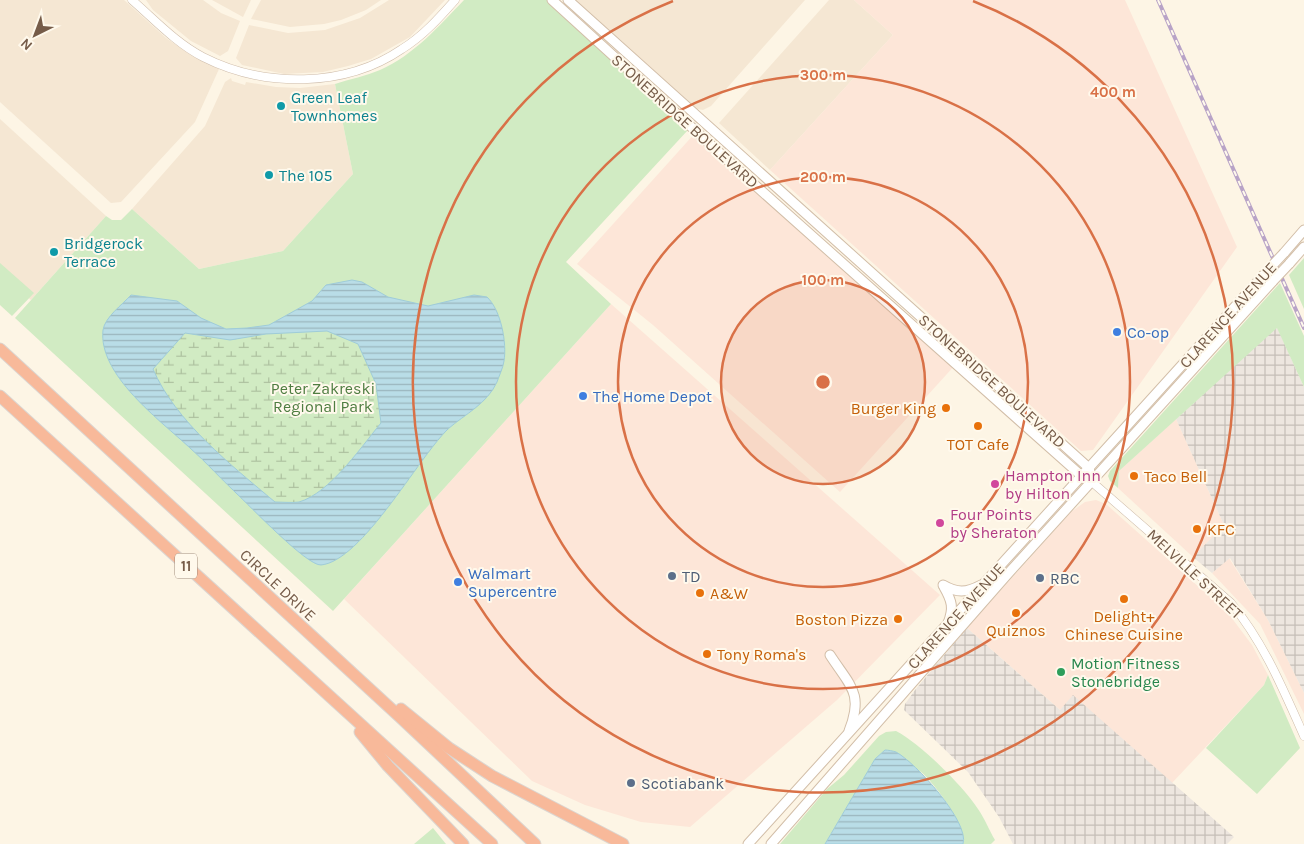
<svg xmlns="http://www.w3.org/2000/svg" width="1304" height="844" viewBox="0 0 1304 844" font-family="Karla,sans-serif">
  <defs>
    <pattern id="industrial-grid" width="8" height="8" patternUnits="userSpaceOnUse" patternTransform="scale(1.25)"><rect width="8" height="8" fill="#ede6df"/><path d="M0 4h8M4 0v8" fill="none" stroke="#c5beb7"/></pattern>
    <pattern id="wetland-marsh" width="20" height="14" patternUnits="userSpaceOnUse" patternTransform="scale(1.25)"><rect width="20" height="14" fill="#d1ebc3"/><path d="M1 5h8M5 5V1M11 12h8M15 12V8" fill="none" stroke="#aec2a0"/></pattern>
    <pattern id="water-rules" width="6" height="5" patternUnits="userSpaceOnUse" patternTransform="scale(1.25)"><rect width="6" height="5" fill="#b9dde7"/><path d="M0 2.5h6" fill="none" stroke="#9bb6bd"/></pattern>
  </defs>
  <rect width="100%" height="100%" fill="#fdf5e5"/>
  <g fill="#f5e7d3">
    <path d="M0 0H124L166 38 188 53 219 69 195 122 121 202 111 203 0 102Z"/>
    <path d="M146 0H203L221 13 240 21 228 51 220 56 191 41 153 10Z"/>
    <path d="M212 0H251L243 17Z"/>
    <path d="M261 0H381L366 10 341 20 324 24 290 27 251 19Z"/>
    <path d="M389 0H445L410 37 371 59 348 66 323 72 284 74 242 65 236 58 249 25 288 33 325 30 360 18Z"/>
    <path d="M572 0H805L711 106 703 110 697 109 613 33Z"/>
    <path d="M829 0H854L893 35 770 170 719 123Z"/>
    <path d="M231 78 232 81 245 85 246 82 276 87 300 88 335 84 353 174 283 251 199 269 132 209 205 126 225 82Z"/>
    <path d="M0 119 106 216 31 300 0 272Z"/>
  </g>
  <g fill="#fde6d8">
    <path d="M854 0H1125L1237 247 1093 450 1081 451 770 170 893 35Z"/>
    <path d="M696 132 956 364 840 492 653 325 577 264Z"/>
    <path d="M611 304 940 595 837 700 690 827 641 822 585 805 532 781 344 599Z"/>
    <path d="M1176 419 1224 525 1193 557 1118 488 1119 471Z"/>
    <path d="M1096 500 1106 504 1228 613 1252 645 1268 675 1264 685 1172 783 1073 696 1060 710 967 628 1071 512 1085 502Z"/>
    <path d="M1229 558 1268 620 1304 693V714L1260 624 1212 573Z"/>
  </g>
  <g fill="url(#industrial-grid)">
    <path d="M1277 327 1304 387V693L1268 620 1230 558 1212 573 1193 557 1224 525 1176 419Z"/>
    <path d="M967 628 1060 710 1073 695 1234 837 1227 844H1013L999 817 968 772 904 710 905 704 915 690Z"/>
  </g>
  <g fill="#d1ebc3">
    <path d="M464 0H550L688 130 566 262 611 304 333 611 15 318 106 216 112 220H121L132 209 199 269 283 251 353 174 335 84C350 79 366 76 380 70 414 55 439 26 464 0Z"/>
    <path d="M1304 258V309L1289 275Z"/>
    <path d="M0 263 34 293 12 316 0 305Z"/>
    <path d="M1280 283 1304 336V387L1277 328 1119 471 1118 488 1110 481 1108 476 1110 471Z"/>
    <path d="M1268 675 1300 748 1257 794 1206 748 1264 685Z"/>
    <path d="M896 731C921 744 963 786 978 809 985 819 989 830 995 840L991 844H963C968 829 934 782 921 772 910 763 897 757 885 750L875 760 825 844H780L827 789 844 775 879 736 886 732Z"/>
    <path d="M433 828 446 844H414Z"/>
  </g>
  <path fill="url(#wetland-marsh)" d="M327 331 358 344 376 384 381 423C361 447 330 493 299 502 292 503 282 502 275 502 230 464 178 423 152 369L185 333 230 340 266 334Z"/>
  <g fill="url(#water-rules)" stroke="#9fccd9" fill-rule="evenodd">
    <path d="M352 280 362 282 388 297 428 306 474 295 487 297C501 310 507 343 504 361 503 368 499 376 497 382 487 404 465 414 448 429 418 458 362 561 321 565 307 566 249 505 236 493 220 478 206 462 190 448 160 420 98 375 103 330 105 317 122 305 131 295L177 301 201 318 226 329 247 328 269 325 312 301 326 285ZM327 331 358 344 376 384 381 423C361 447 330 493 299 502 292 503 282 502 275 502 232 466 175 421 153 369L185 333 230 340 266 334Z"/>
    <path d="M885 750C888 750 893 751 896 752 915 762 970 822 963 844H825L875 759Z"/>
  </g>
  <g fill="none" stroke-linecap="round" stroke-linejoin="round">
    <g stroke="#cfbdab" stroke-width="9">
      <g id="tertiary">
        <path d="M132 0C155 20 176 43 203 57 264 88 345 88 402 49 423 36 439 18 455 0"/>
        <path d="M1092 482 1231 603C1264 643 1283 689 1304 736"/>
      </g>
    </g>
    <g stroke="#d2bea8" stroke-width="11">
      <g id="secondary">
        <path d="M552 0 756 186 1085 479"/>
        <path d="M568 0 1089 468 1090 472"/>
        <path d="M1284 253 1304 230"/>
        <path d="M1289 264 1304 247"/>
        <path d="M943 585C957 593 966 593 981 585"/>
        <path d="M944 587C952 601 954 608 948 623"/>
        <path d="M830 655C850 686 864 693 849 731"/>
        <path d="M748 844 1269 269"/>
        <path d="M771 844 1005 577 1273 281"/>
      </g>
    </g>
    <g stroke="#dbd5d0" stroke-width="13">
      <g id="motorway">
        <path d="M0 349 400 717 535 844"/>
        <path d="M0 396 492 844"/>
        <path d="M401 709 449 748 492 776 623 844"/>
        <path d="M360 732 388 766 463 844"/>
      </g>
    </g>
    <use href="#tertiary" stroke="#fff" stroke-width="8"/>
    <use href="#secondary" stroke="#fff" stroke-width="9"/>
    <use href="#motorway" stroke="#f8b99a" stroke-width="11"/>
    <g stroke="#b8a3c7" stroke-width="4">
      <path id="rail" d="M1158 0 1304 328"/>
    </g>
    <use href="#rail" stroke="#fff9ec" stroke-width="2" stroke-dasharray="5.5" stroke-linecap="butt"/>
    <g stroke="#d2bea8" stroke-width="11" stroke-linecap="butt">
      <g id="secondary-bridge">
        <path d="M1269 269 1284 253"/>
        <path d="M1273 281 1289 264"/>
      </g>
    </g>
    <use href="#secondary-bridge" stroke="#fff" stroke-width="9"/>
  </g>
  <circle cx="823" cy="382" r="102" fill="#d97147" fill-opacity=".12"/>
  <g fill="none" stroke="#d97147" stroke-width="2.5">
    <circle cx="823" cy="382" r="102"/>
    <circle cx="823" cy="382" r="205"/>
    <circle cx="823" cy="382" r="307"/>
    <path d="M973 1A410 410 0 1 1 673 1"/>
  </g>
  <g fill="#0f9aa8" stroke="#fff9ec" stroke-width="2">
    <circle cx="281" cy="106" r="5"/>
    <circle cx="269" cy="175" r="5"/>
    <circle cx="54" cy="252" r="5"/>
  </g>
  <g fill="#3f7fe0" stroke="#fff9ec" stroke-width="2">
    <circle cx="1117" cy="332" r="5"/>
    <circle cx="583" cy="396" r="5"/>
    <circle cx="458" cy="582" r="5"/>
  </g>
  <g fill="#e8710a" stroke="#fff9ec" stroke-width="2">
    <circle cx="946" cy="408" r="5"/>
    <circle cx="978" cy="426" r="5"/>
    <circle cx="1134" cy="476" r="5"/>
    <circle cx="1197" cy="529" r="5"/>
    <circle cx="700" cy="593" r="5"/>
    <circle cx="1124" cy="599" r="5"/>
    <circle cx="1016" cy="613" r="5"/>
    <circle cx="898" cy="619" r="5"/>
    <circle cx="707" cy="654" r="5"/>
  </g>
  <g fill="#d1479c" stroke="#fff9ec" stroke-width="2">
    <circle cx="995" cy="484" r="5"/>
    <circle cx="940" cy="523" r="5"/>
  </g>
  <g fill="#5c6f8a" stroke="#fff9ec" stroke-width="2">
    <circle cx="672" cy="576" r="5"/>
    <circle cx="1040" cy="578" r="5"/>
    <circle cx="631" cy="783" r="5"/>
  </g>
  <circle fill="#2e9e5b" stroke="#fff9ec" stroke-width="2" cx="1061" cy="672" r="5"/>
  <g text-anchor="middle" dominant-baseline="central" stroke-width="4" stroke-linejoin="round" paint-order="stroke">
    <rect fill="#fff9ec" stroke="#9f8b7a" stroke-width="1" x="175" y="553.5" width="22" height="25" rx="4"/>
    <g font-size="15" font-weight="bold" fill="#765c49">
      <text x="186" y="566">11</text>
    </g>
    <g font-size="16" fill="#0d838f" stroke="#fff9ec" text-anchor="start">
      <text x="291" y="97">Green Leaf<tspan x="291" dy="18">Townhomes</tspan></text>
      <text x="279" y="175">The 105</text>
      <text x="64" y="243">Bridgerock<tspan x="64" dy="18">Terrace</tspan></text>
    </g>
    <g font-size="16" fill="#765c49" stroke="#fff9ec">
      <text transform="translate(685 121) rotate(42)">STONEBRIDGE BOULEVARD</text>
      <text transform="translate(1228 315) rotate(-48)">CLARENCE AVENUE</text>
      <text transform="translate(992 381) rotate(42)">STONEBRIDGE BOULEVARD</text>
      <text transform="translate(1195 574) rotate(43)">MELVILLE STREET</text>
      <text transform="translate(278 585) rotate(43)">CIRCLE DRIVE</text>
      <text transform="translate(956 616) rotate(-48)">CLARENCE AVENUE</text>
    </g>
    <g font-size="16" fill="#366cbe" stroke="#fff9ec" text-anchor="start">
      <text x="1127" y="332">Co-op</text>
      <text x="593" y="396">The Home Depot</text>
      <text x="468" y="573">Walmart<tspan x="468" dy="18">Supercentre</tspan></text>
    </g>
    <g font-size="16" fill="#4f7d41" stroke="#fff9ec">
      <text x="323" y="388">Peter Zakreski<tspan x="323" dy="18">Regional Park</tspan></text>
    </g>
    <g font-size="16" fill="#c56008" stroke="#fff9ec" text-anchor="start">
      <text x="936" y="408" text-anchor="end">Burger King</text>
      <text x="978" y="444" text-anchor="middle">TOT Cafe</text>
      <text x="1144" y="476">Taco Bell</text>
      <text x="1207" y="529">KFC</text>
      <text x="710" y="593">A&amp;W</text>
      <text x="1124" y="616" text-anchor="middle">Delight+<tspan x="1124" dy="18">Chinese Cuisine</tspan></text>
      <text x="888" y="619" text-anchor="end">Boston Pizza</text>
      <text x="1016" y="630" text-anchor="middle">Quiznos</text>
      <text x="717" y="654">Tony Roma's</text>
    </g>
    <g font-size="16" fill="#b23c85" stroke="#fff9ec" text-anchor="start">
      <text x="1005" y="475">Hampton Inn<tspan x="1005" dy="18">by Hilton</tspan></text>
      <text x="950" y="514">Four Points<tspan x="950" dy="18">by Sheraton</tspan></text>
    </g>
    <g font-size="16" fill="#4e5e75" stroke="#fff9ec" text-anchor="start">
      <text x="682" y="576">TD</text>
      <text x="1050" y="578">RBC</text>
      <text x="641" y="783">Scotiabank</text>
    </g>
    <g font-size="16" fill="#27864d" stroke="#fff9ec" text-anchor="start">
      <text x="1071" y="663">Motion Fitness<tspan x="1071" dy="18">Stonebridge</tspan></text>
    </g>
  </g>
  <circle cx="823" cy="382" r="8" fill="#d97147" stroke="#fff9ec" stroke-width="2.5"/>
  <g font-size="15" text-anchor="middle" font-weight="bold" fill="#d97147" stroke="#fff9ec" stroke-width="4" stroke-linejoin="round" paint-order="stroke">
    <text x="823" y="80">300 m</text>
    <text x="1113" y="97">400 m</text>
    <text x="823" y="182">200 m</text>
    <text x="823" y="285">100 m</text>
  </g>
  <g transform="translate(35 35) rotate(222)" stroke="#fff9ec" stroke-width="4" paint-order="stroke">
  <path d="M0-4L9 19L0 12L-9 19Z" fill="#765c49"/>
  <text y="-8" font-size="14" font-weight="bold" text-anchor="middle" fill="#765c49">N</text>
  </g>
</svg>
